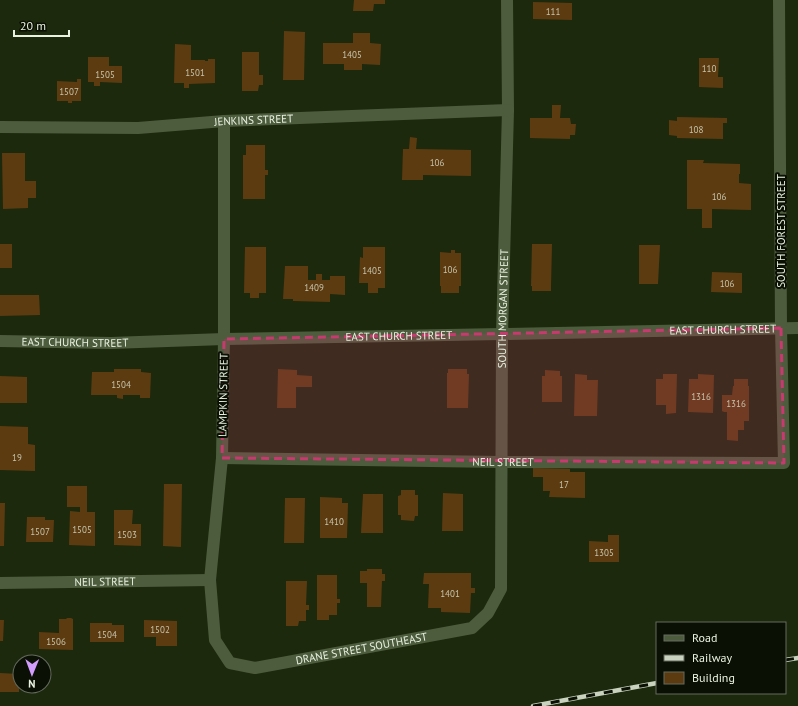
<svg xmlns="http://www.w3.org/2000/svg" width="798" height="706" viewBox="0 0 798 706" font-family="'PT Sans',sans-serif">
  <rect width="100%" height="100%" fill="#1d290d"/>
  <g fill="#5c3b11">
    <path d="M354 0H385V4H374L373 11H353Z"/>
    <path d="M533 2 572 3V20L533 19Z"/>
    <path d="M284 31 305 32 304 80H283Z"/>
    <path d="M353 33H370V43L381 44 380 65 362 64V70H344V64H323V43H353Z"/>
    <path d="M175 44 191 45V60H205V61H208V59H215V83L189 84V88H184V83H174Z"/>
    <path d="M242 52H259V75H263V85H259L258 91H242Z"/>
    <path d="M88 57H109V66H122V83L100 82V86H94V82H88Z"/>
    <path d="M699 58H719L718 77H723V88L699 87Z"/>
    <path d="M77 79H81V101H72V103H68V101H57V81L77 82Z"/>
    <path d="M552 105H561L560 118H570L571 124H576L575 135H570V139L530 138V118H552Z"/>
    <path d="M677 117 727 118V123H723V139L677 138V136L669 135V120L677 121Z"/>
    <path d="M410 137 417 138 416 149 471 150V176L423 175V180H402L403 149H409Z"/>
    <path d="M246 145H265V170H268V175H265V199H243V155H246Z"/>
    <path d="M2 153H25V181H36V198H28V208L3 209Z"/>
    <path d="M687 160H704L703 163 740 164V174H739V183L751 184V210L712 209V228H702V209H687Z"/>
    <rect x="0" y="244" width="12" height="24"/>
    <path d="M532 244H552L551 287V291H532V286H531Z"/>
    <path d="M639 245H660L658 284H639Z"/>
    <path d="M245 247H266V293H259V298H250V293H244Z"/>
    <path d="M363 247H385V288H378V293H368V283H359L360 257 363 258Z"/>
    <path d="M451 250H455V253H461V286H459V293H441V286H440V252L451 253Z"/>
    <path d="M285 266H308V280H316V274H322V280H330V276H345V295L330 294V302L293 301V299H283Z"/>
    <path d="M712 272 742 273V293L711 292Z"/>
    <path d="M0 295H39L40 315 0 316Z"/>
    <path d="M114 369H141V372L151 373 150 398H140V395H123V399L117 398V395H91L92 372H114Z"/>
    <path d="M278 369 297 370V375L312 376V387H296V408H277Z"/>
    <path d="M448 369H467V374H469L468 408H447V373H448Z"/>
    <path d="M545 370 560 371V376H562V402H542V376H545Z"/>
    <path d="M575 374 587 375V380H598L597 416H574Z"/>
    <path d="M663 374H677L676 413 666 414V405H656V379H663Z"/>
    <path d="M698 374 714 375 713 413 688 412 689 379H698Z"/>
    <path d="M0 376 27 377V403H0Z"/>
    <path d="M734 379H748V386H749V421H744V430H738V441L727 440V412H724L722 411V395H732L733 386H734Z"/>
    <path d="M0 426 28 427V444L35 445V471L0 470Z"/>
    <path d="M533 468 570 469V472H585V498L549 497 550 491H543V477H533Z"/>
    <path d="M164 484H182L181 547 163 546Z"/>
    <path d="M67 486H87V512H95V546L69 545 70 511 80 512V507H67Z"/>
    <path d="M401 490H415V495H418V516H415L414 521 401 520V515H398V496L401 495Z"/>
    <path d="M443 493 463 494V531H442Z"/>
    <path d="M363 494H383V533H361Z"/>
    <path d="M320 497 342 498V503H348L347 538H320Z"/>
    <path d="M285 498H305L304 543H284Z"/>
    <path d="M0 503H5L4 546H0Z"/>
    <path d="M114 510H133L132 524H141V546L114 545Z"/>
    <path d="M27 517H45V520H54L53 542H26Z"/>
    <path d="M608 535H619V562H589V541L608 542Z"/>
    <path d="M367 569H382V574H385V581H382L381 607H367V583H360V571H367Z"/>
    <path d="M424 573H471V588H475V593H471L470 613 441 612V608H428L429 584H423Z"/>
    <path d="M317 575H337V599H340V603H337V615H329V620H317Z"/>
    <path d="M286 581H307L306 605H309V610H306V621H299L298 626H286Z"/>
    <path d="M67 618H71L73 619V650L39 649V632L59 633V619H66Z"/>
    <path d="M0 620H4L3 641H0Z"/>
    <path d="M144 620 177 621V646H156V637H144Z"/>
    <path d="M90 623H112V625H124V642H90Z"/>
    <path d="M0 673 19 674V692H0Z"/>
  </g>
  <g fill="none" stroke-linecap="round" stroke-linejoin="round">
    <g stroke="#4e5c3e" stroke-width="12">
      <path id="s1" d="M224 121V339L222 458 210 580 215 640 230 663 255 668 472 628 488 613 501 589 502 334 508 110 507 0"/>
      <path id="s2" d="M0 127 138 128 224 121 508 110"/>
      <path id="s3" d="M0 341 111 343 224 339 502 334 798 328"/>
      <path id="s4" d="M222 458 502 462 784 463 781 328 779 0"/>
      <path id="s5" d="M0 583 210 580"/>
    </g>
    <g stroke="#c8d2be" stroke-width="4.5">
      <g id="rail">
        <path d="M785 660 798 658"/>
        <path d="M533 706 657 683"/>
      </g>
    </g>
    <use href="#rail" stroke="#0b1005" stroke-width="3" stroke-dasharray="9" stroke-linecap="butt"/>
  </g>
  <path fill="#c8396f" fill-opacity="0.2" stroke="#c8396f" stroke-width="3" stroke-dasharray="8 5" stroke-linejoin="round" d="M781 328 784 463 222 458 224 339Z"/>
  <g text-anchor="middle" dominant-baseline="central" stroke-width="4" stroke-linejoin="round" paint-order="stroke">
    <g font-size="9" fill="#c6c4ac">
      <text x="553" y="11">111</text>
      <text x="352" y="54">1405</text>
      <text x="709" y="68">110</text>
      <text x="195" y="72">1501</text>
      <text x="105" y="74">1505</text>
      <text x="69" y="91">1507</text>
      <text x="696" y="129">108</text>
      <text x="437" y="162">106</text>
      <text x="719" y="196">106</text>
      <text x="450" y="269">106</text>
      <text x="372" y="270">1405</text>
      <text x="727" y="283">106</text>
      <text x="314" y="287">1409</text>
      <text x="121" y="384">1504</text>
      <text x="701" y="396">1316</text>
      <text x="736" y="403">1316</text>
      <text x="17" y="457">19</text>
      <text x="564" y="484">17</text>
      <text x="334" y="521">1410</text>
      <text x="82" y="529">1505</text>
      <text x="40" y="531">1507</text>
      <text x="127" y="534">1503</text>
      <text x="604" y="552">1305</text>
      <text x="450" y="593">1401</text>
      <text x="160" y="629">1502</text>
      <text x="107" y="634">1504</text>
      <text x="56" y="641">1506</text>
    </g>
    <g font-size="11" fill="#e9f2e0" stroke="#0b1005">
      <text stroke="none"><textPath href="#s2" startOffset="254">JENKINS STREET</textPath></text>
      <text transform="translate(781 231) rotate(-90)">SOUTH FOREST STREET</text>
      <text stroke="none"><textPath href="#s1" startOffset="1123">SOUTH MORGAN STREET</textPath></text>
      <text stroke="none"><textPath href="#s3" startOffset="723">EAST CHURCH STREET</textPath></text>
      <text stroke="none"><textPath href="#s3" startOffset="399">EAST CHURCH STREET</textPath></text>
      <text stroke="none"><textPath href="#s3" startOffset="75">EAST CHURCH STREET</textPath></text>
      <text transform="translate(223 395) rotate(-89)">LAMPKIN STREET</text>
      <text stroke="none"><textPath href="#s4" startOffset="281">NEIL STREET</textPath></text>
      <text stroke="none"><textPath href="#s5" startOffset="105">NEIL STREET</textPath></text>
      <text stroke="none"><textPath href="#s1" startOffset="681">DRANE STREET SOUTHEAST</textPath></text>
    </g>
  </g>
  <rect x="656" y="622" width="130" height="72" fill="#0b1005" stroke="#646a5d"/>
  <rect x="664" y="635" width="20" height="6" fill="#4e5c3e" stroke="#646a5d"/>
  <text x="692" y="642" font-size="12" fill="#e9f2e0">Road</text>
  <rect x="664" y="655" width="20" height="6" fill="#c8d2be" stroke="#646a5d"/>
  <text x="692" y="662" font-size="12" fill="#e9f2e0">Railway</text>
  <rect x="664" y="672" width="20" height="12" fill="#5c3b11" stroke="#646a5d"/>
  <text x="692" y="682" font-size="12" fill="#e9f2e0">Building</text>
  <g transform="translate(32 674) rotate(181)"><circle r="19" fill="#0b1005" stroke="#646a5d"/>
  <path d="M0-3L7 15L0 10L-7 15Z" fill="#d29dfd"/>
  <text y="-6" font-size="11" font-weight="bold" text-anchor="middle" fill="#e9f2e0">N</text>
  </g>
  <path d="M14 30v6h55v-6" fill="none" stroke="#e9f2e0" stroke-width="2"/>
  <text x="20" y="30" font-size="12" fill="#e9f2e0" stroke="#0b1005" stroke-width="3" paint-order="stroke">20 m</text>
</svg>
